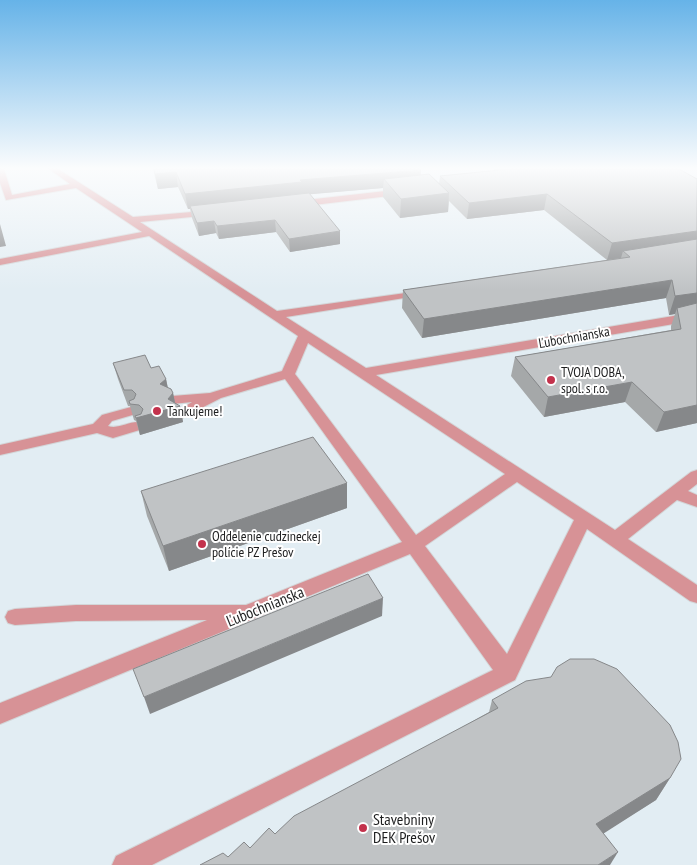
<svg xmlns="http://www.w3.org/2000/svg" width="697" height="865" viewBox="0 0 697 865" font-family="'PT Sans Narrow',sans-serif">
  <rect width="100%" height="100%" fill="#f6f9fb"/>
  <rect fill="#e2edf3" x="0" y="169" width="697" height="696"/>
  <g fill="none" stroke-linecap="round" stroke-linejoin="round">
    <g stroke="#d3d6d8" stroke-width="2">
      <g id="minor">
        <path d="M0 169H4L12 195 70 184 49 169H58L133 217 215 210 217 212 212 215 140 222 277 311 427 290V294L423 295 286 317 366 368 697 312V320L376 375 615 530 691 472 697 470V484L688 491 697 495V507L677 500 628 539 697 585V603L690 601 587 529 515 680 152 865H112L116 856 493 670 410 554 0 724V703L207 620 76 621 15 625 8 623 5 617 8 611 15 609 76 605H246L402 542 285 379 221 398 180 419 175 417 173 414 192 402 172 404 165 400 172 396 210 393 282 371 298 336 149 236 0 265V259L142 232 76 188 6 200 0 183ZM308 343 505 474 416 535 295 374ZM517 482 574 520 507 654 425 546Z"/>
        <path d="M403 189 406 190V194L297 207 292 204 297 201Z"/>
        <path d="M131 407 136 408 138 411 136 414 112 421 108 426C120 430 131 419 143 423L145 426 143 429 113 438 97 433 0 455V445L93 424 102 415Z"/>
      </g>
    </g>
    <use href="#minor" fill="#d79296" fill-rule="evenodd"/>
  </g>
  <g fill="#a5a8a9">
    <path d="M153 169H419L421 170 420 175 439 184 440 176 495 170 493 169H679L697 179V423L656 432 625 402 544 417 511 376 515 357 671 330V326L675 314 669 315 666 298 422 338 402 308 403 290 607 260 544 210 467 219 449 201 448 212 400 218 383 197V188L309 194 340 244 290 252 276 232 219 239 216 233 199 236 192 218 190 209H188L178 187 158 189Z"/>
    <path d="M113 363 151 368 166 379 168 388 173 393 175 403 180 406 183 422 140 435 136 421 134 420 130 406H128L118 379Z"/>
    <path d="M347 483V508L169 571 147 516 141 491Z"/>
    <path d="M492 700 670 778 656 800 603 833 228 857 250 848 275 834 489 712Z"/>
  </g>
  <g fill="#86888a">
    <path d="M421 170 420 185 384 179 383 188 302 195 190 206V209H188L185 194 300 180Z"/>
    <path d="M176 172 178 187 158 189 155 174Z"/>
    <path d="M449 193 448 212 400 218 401 199Z"/>
    <path d="M547 194 544 210 467 219 469 203Z"/>
    <path d="M275 220 276 232 219 239 217 226Z"/>
    <path d="M214 221 216 233 199 236 197 223Z"/>
    <path d="M0 224 6 246 0 247Z"/>
    <path d="M340 231V244L290 252 289 239Z"/>
    <path d="M697 231V246L623 251 621 258 607 260 612 243Z"/>
    <path d="M672 280 666 298 422 338 424 319Z"/>
    <path d="M697 293V309L677 308 675 314 669 315 675 296Z"/>
    <path d="M166 379 169 395 160 384Z"/>
    <path d="M632 382 625 402 544 417 548 397Z"/>
    <path d="M173 393 176 407 180 406 183 422 140 435 136 418 168 399Z"/>
    <path d="M697 405V423L656 432 664 412Z"/>
    <path d="M347 483V508L169 571 163 546Z"/>
    <path d="M383 598 382 616 150 714 144 697Z"/>
    <path d="M670 778 656 800 584 846 596 824Z"/>
    <path d="M618 852 610 865H598Z"/>
  </g>
  <g fill="#c0c3c5" stroke="#86888a">
    <path d="M154 169H419L421 170 300 180 302 182 185 194 176 172 155 174Z"/>
    <path d="M510 169H679L697 179V231L612 243 547 194 469 203 440 176Z"/>
    <path d="M429 174 449 193 401 199 384 179Z"/>
    <path d="M309 193 340 231 289 239 275 220 217 226 214 221 197 223 190 206Z"/>
    <path d="M697 239V293L675 296 672 280 424 319 403 290 630 257 623 251Z"/>
    <path d="M697 303V405L664 412 632 382 548 397 515 357 681 329 677 308Z"/>
    <path d="M145 355 151 368 159 366 166 379 160 384 171 389 173 393 168 399 180 406 136 418 135 416 141 414 143 409 139 405 130 404 129 401 134 399 136 394 132 390H124L113 363Z"/>
    <path d="M313 437 347 483 163 546 141 491Z"/>
    <path d="M368 574 383 598 144 697 133 669Z"/>
    <path d="M570 659H594L617 669 670 725 678 742 681 759 670 778 596 824 618 852 598 865H200L223 853 228 857 244 842 250 848 269 828 275 834 294 816 498 708 492 700 526 681 551 677 557 667Z"/>
  </g>
  <linearGradient id="sky" x2="0" y2="1"><stop stop-color="#66b3e8"/><stop offset="0.58" stop-color="#fbfcfd"/><stop offset="1" stop-color="#fbfcfd" stop-opacity="0"/></linearGradient>
  <rect width="697" height="290" fill="url(#sky)"/>
  <g fill="#c3324c" stroke="#fff" stroke-width="2">
    <circle cx="551" cy="380" r="5"/>
    <circle cx="157" cy="411" r="5"/>
    <circle cx="202" cy="544" r="5"/>
    <circle cx="363" cy="828" r="5"/>
  </g>
  <g text-anchor="middle" dominant-baseline="central" stroke-width="4" stroke-linejoin="round" paint-order="stroke">
    <g font-size="14" fill="#1d1e1f" stroke="#fff">
      <text transform="translate(574 337) rotate(-10)">Ľubochnianska</text>
    </g>
    <g font-size="14" fill="#1d1e1f" stroke="#fff" text-anchor="start">
      <text x="561" y="372">TVOJA DOBA,<tspan x="561" dy="16">spol. s r.o.</tspan></text>
      <text x="167" y="411">Tankujeme!</text>
      <text x="212" y="536">Oddelenie cudzineckej<tspan x="212" dy="16">polície PZ Prešov</tspan></text>
    </g>
    <g font-size="16" fill="#1d1e1f" stroke="#fff">
      <text transform="translate(265 606) rotate(-22)">Ľubochnianska</text>
    </g>
    <g font-size="16" fill="#1d1e1f" stroke="#fff" text-anchor="start">
      <text x="373" y="819">Stavebniny<tspan x="373" dy="18">DEK Prešov</tspan></text>
    </g>
  </g>
</svg>
